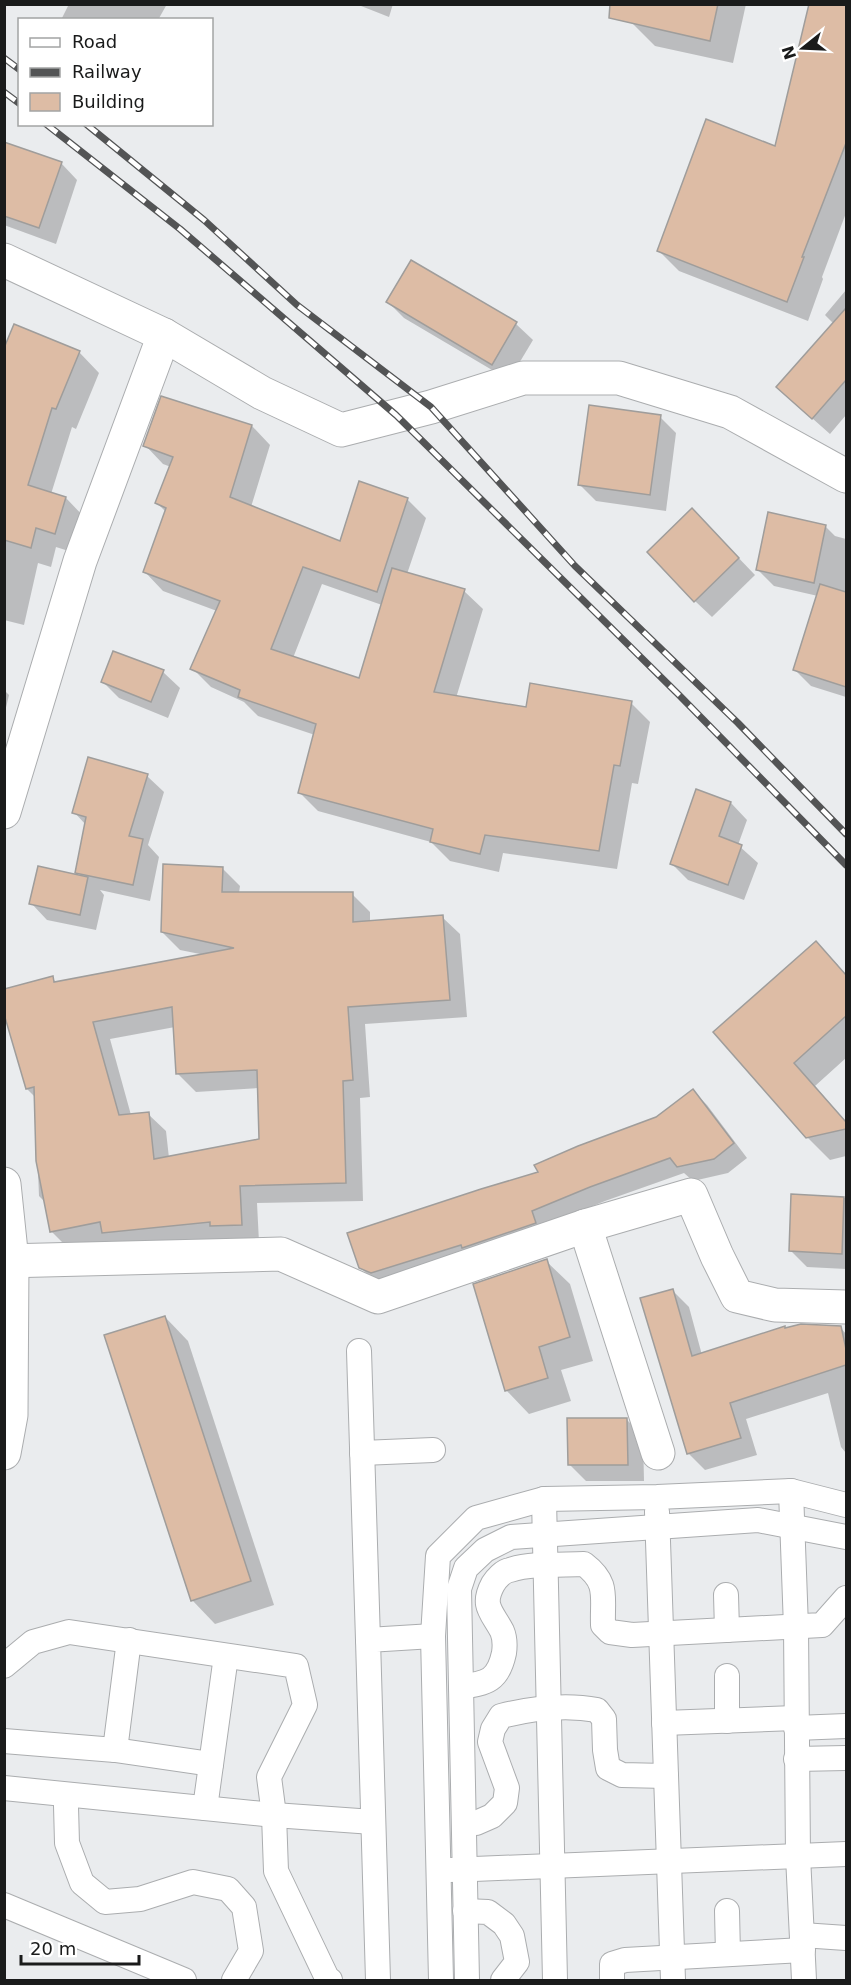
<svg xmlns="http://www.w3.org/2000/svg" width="851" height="1985" viewBox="0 0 851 1985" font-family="'DejaVu Sans',sans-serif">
  <rect width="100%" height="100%" fill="#eaecee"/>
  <g fill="#0003" fill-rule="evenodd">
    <path d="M69 4H167L158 20H61Z"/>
    <path d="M356 4H393L389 17Z"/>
    <path d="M635 4H746L733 63 655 46 631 22Z"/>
    <path d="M811 4H846V213L822 277 823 279 808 321 679 271 659 251 776 148Z"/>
    <path d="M4 146 61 163 77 180 56 244 4 225Z"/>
    <path d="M412 262 516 324 533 340 509 380 404 318 388 302Z"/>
    <path d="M846 290V415L830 434 795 403 834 324 825 315Z"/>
    <path d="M4 352H79L99 373 76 429 72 427 51 494 66 498 86 519 75 553 56 547 51 567 38 563 24 625 4 620Z"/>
    <path d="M660 417 676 433 666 511 596 501 579 484Z"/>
    <path d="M252 426 270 445 251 507 341 543 407 499 426 518 407 574 464 591 483 609 456 698 527 709 631 703 650 722 638 784 632 783 617 869 503 853 499 872 450 861 431 842 318 811 299 792 315 735 258 716 244 702 211 687 192 668 217 611 163 591 145 572 166 512 157 503 171 467 163 464 145 445ZM322 584 382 605 360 680 293 658Z"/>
    <path d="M708 526 755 575 712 617 695 601Z"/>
    <path d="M825 526 835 536 846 539V697L811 686 795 670 818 596 774 586 758 570Z"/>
    <path d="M114 652 163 672 180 688 168 718 119 698 103 682Z"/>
    <path d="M4 690 9 695 4 716Z"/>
    <path d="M147 776 164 792 148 845 159 857 150 901 100 890 104 895 96 930 47 920 31 903 82 877 77 872 86 825 74 812Z"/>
    <path d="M731 803 747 820 738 845 758 863 744 900 688 880 671 863Z"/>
    <path d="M222 868 240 886 239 893 352 894 370 912V923L442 917 460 934 467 1017 365 1024 370 1097 360 1098 363 1201 257 1203 259 1242 121 1250 111 1241 69 1249 51 1231 46 1203 39 1196 35 1097 27 1089 52 978 57 983 205 955 180 950 162 932ZM175 1027 178 1074 196 1092 259 1088 261 1140 169 1158 166 1131 148 1114 131 1115 110 1039Z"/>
    <path d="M816 943 838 965 846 1002V1058L815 1086 846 1122V1156L830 1160 807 1137 715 1032Z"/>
    <path d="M693 1091 707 1105 747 1158 728 1173 693 1181 684 1173 605 1201 546 1225 375 1282 360 1267 540 1173 657 1118Z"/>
    <path d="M792 1196 846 1198V1269L807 1267 791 1251Z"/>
    <path d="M546 1261 570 1284 593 1361 561 1370 571 1401 529 1414 506 1390Z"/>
    <path d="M672 1290 689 1307 702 1355 840 1327 846 1334V1453L841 1447 828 1393 746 1419 757 1455 705 1470 689 1454 641 1299Z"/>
    <path d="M165 1317 188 1341 274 1605 215 1624 192 1600Z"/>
    <path d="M626 1419 643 1436 644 1481H586L570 1465Z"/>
  </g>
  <g fill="#ddbca5" stroke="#9f9d9b" stroke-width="1.5" fill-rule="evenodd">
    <path d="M610 4H718L710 41 609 18Z"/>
    <path d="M809 4H846V143L802 257H804L787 302 657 251 706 119 775 146Z"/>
    <path d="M4 142 62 162 39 228 4 216Z"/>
    <path d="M411 260 517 322 492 365 386 302Z"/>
    <path d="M846 308V380L812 419 776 387Z"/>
    <path d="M14 324 80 351 56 409 52 408 28 485 66 497 55 534 36 528 31 548 4 540V348Z"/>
    <path d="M161 396 252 425 230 497 340 541 359 481 408 498 377 592 303 567 271 649 359 678 392 568 465 589 434 692 526 707 530 683 632 701 620 766 614 765 599 851 485 835 480 854 430 842 433 829 298 793 316 724 238 697 240 690 190 669 220 601 143 572 166 508 155 503 173 457 143 446Z"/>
    <path d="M589 405 661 415 650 495 578 485Z"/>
    <path d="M692 508 739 558 694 602 647 552Z"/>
    <path d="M768 512 826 525 814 583 756 570Z"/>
    <path d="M820 584 846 592V687L793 670Z"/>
    <path d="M113 651 164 670 151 702 101 682Z"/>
    <path d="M88 757 148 774 129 836 143 839 133 885 75 873 86 817 72 813Z"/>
    <path d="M696 789 731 802 719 836 742 845 728 885 670 864Z"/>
    <path d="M163 864 223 867 222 892H353V922L443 915 450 1000 348 1007 353 1080 343 1081 346 1183 240 1186 242 1225 210 1226V1222L102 1233 100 1222 50 1232 36 1161 34 1087 26 1089 4 1014V989L53 976 54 982 234 948 161 932ZM172 1007 176 1074 257 1070 259 1139 154 1159 149 1112 119 1115 93 1022Z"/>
    <path d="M38 866 88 877 80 915 29 904Z"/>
    <path d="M816 941 846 975V1016L794 1063 846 1122V1129L806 1138 713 1032Z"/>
    <path d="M693 1089 734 1143 714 1159 677 1167 670 1158 590 1187 532 1211 536 1223 462 1248 461 1245 371 1273 359 1268 347 1233 481 1189 538 1172 534 1165 578 1146 656 1117Z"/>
    <path d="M791 1194 844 1197 842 1254 789 1251Z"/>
    <path d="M547 1259 570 1337 539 1347 548 1378 505 1391 473 1284Z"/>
    <path d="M673 1289 692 1356 785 1326V1328L801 1324 841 1326 846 1349V1365L730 1403 741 1438 687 1454 640 1298Z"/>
    <path d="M165 1316 251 1581 191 1601 104 1335Z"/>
    <path d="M567 1418H627L628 1465H568Z"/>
  </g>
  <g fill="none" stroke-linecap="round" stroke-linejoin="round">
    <g stroke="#abadaf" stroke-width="26">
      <g id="service">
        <path d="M359 1351 368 1640"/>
        <path d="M362 1453 433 1450"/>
        <path d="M791 1491 796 1627 798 1856 804 1980"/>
        <path d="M544 1499 555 1980"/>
        <path d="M657 1512 673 1980"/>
        <path d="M726 1595 727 1630"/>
        <path d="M4 1666 33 1642 69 1632 296 1666 305 1705 269 1777 274 1815 276 1871 328 1980H330"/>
        <path d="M727 1676V1721"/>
        <path d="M461 1687C487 1683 498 1681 504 1653 505 1646 505 1638 502 1631 492 1612 481 1606 493 1584 496 1579 503 1571 510 1570 531 1563 562 1565 584 1564 609 1583 602 1596 603 1625L610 1632 632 1635 822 1625 846 1598"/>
        <path d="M664 1723 795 1718"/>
        <path d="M796 1728 846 1726"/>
        <path d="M4 1741 115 1750 211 1764"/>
        <path d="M115 1750 129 1640"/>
        <path d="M796 1759 846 1758"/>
        <path d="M4 1788 274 1815 373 1822"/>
        <path d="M69 1795 66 1806 67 1843 82 1883 105 1902 140 1899 193 1882 228 1889 244 1907 251 1951 234 1980"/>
        <path d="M205 1808 226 1656"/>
        <path d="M464 1823H476L492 1816 505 1803 507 1788 490 1742 493 1729 501 1716C533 1708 565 1704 597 1710L604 1719 605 1750 608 1768 622 1775 666 1776"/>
        <path d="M450 1870 846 1854"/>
        <path d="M4 1905 184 1980"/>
        <path d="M465 1911 488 1912 504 1924 512 1936 517 1962 503 1980"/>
        <path d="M727 1911 728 1954"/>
        <path d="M802 1935 846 1938"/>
        <path d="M378 1980 368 1640 433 1636"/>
        <path d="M441 1980 433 1636 438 1556 476 1518 544 1499 657 1497 791 1491 846 1505"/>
        <path d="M467 1980 459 1589 466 1568 485 1550 511 1537 758 1520 846 1537"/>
        <path d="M612 1980V1964L625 1960 803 1950"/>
      </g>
    </g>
    <g stroke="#abadaf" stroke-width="35">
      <g id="minor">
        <path d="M4 812 80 561 164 335"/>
        <path d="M4 1184 12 1261 11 1415 4 1453"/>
        <path d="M585 1226 658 1453"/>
        <path d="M4 1261 281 1254 378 1297 585 1226 691 1195 717 1256 737 1296 775 1305 846 1307"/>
      </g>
    </g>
    <g stroke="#abadaf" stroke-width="35">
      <path id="tertiary" d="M4 260 164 335 262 393 341 430 431 407 523 378H619L730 412 846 476"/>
    </g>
    <use href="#service" stroke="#fff" stroke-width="24"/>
    <use href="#minor" stroke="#fff" stroke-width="33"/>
    <use href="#tertiary" stroke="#fff" stroke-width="33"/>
    <g stroke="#535455" stroke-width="7">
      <g id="rail">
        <path d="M4 58 20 70"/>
        <path d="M4 92 20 104"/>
        <path d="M46 124 180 229 396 415 679 695 846 865"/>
        <path d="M86 124 204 220 297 305 431 407 575 566 738 723 846 834"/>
      </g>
    </g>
    <use href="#rail" stroke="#fff" stroke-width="4.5" stroke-dasharray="14" stroke-linecap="butt"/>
  </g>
  <rect width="851" height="1985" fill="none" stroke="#1a1b1b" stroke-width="12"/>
  <rect x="18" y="18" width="195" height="108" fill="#ffffff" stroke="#a3a4a4" stroke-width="1.5"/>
  <rect x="30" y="38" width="30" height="9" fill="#ffffff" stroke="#a3a4a4" stroke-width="1.5"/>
  <text x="72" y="48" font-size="18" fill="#1a1b1b">Road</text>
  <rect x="30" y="68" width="30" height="9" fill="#535455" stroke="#a3a4a4" stroke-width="1.5"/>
  <text x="72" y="78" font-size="18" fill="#1a1b1b">Railway</text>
  <rect x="30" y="93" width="30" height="18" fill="#ddbca5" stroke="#a3a4a4" stroke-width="1.5"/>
  <text x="72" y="108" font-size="18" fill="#1a1b1b">Building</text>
  <g transform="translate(803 48) rotate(252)" stroke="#ffffff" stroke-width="4.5" paint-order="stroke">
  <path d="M0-4.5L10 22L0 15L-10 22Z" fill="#1a1b1b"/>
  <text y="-9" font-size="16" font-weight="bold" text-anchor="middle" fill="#1a1b1b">N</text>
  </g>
  <path d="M21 1955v9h118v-9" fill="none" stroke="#1a1b1b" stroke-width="3"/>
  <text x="30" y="1955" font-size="18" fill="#1a1b1b" stroke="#ffffff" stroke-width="4.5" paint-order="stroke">20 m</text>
</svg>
